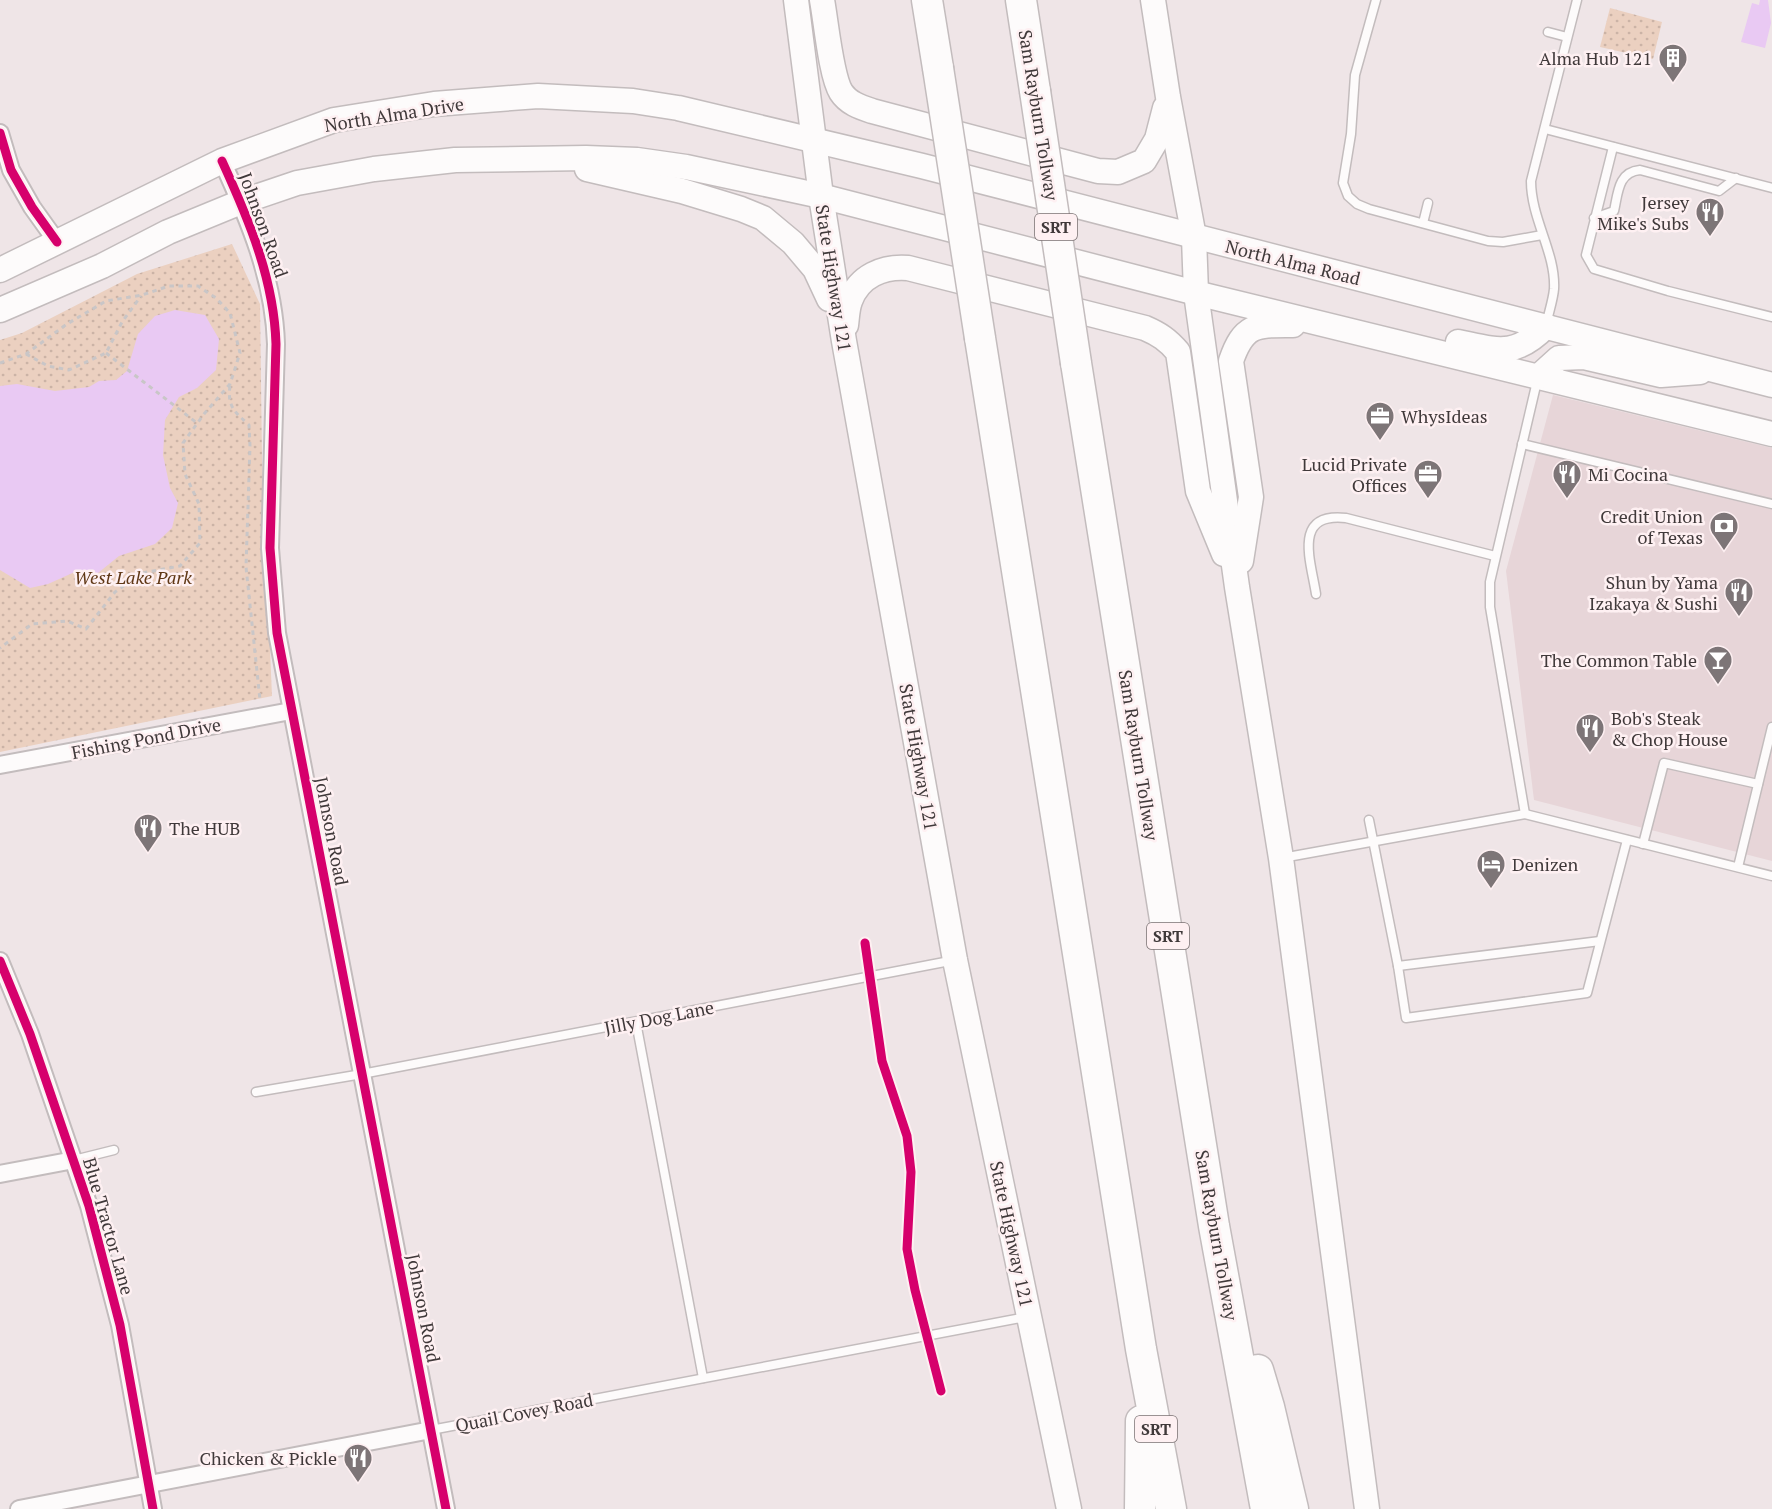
<svg xmlns="http://www.w3.org/2000/svg" width="1772" height="1509" viewBox="0 0 1772 1509" font-family="'PT Serif',serif">
  <defs>
    <pattern id="park-dots" width="8" height="8" patternUnits="userSpaceOnUse" patternTransform="scale(1.5)"><rect width="8" height="8" fill="#ebd0c0"/><path d="M2 2h.1M6 6h.1" fill="none" stroke="#cbb3a6" stroke-width="1.8" stroke-linecap="round"/></pattern>
  </defs>
  <rect width="100%" height="100%" fill="#efe5e7"/>
  <path fill="#e7d5d8" d="M1553 395 1772 448V861L1534 800 1506 571Z"/>
  <g fill="url(#park-dots)">
    <path d="M1610 8 1662 22 1653 59 1600 47Z"/>
    <path d="M232 244 260 304 262 459 272 696 0 752V340L22 333 137 274Z"/>
  </g>
  <g fill="#e9c9f3">
    <path d="M1760 0H1768L1771 23 1765 48 1741 42 1752 3 1759 5Z"/>
    <path d="M175 310 205 315 219 339 216 370 197 388 179 397 165 420 163 455 170 488 178 503 172 528 155 544 119 556 98 573 77 571 48 584 30 588 0 570V386L17 384 55 391 89 387 99 381 116 380 127 371 138 334 155 316Z"/>
  </g>
  <g fill="none" stroke-linecap="round" stroke-linejoin="round">
    <g stroke="#c3bcbd" stroke-width="11">
      <g id="service">
        <path d="M1376 0 1355 75 1351 134 1343 183 1348 196 1357 204 1369 209 1488 241 1503 242 1542 235"/>
        <path d="M1548 32 1567 37"/>
        <path d="M1545 129 1772 188"/>
        <path d="M1613 147 1586 255 1594 269 1668 291 1772 317"/>
        <path d="M1594 218 1614 211C1618 193 1618 172 1640 170L1719 191 1736 178"/>
        <path d="M1423 223 1428 203"/>
        <path d="M1546 326C1548 314 1553 301 1554 289 1556 253 1531 219 1531 181L1577 0"/>
        <path d="M1522 444 1772 504"/>
        <path d="M1316 594C1311 561 1292 512 1346 518L1495 556"/>
        <path d="M1525 814 1490 607V582L1538 377"/>
        <path d="M1369 820 1398 966 1600 941"/>
        <path d="M1643 844 1664 763 1758 784"/>
        <path d="M1282 858 1525 814 1772 876"/>
        <path d="M1738 867 1772 727"/>
        <path d="M1398 966 1406 1018 1587 993 1627 840"/>
        <path d="M636 1022 703 1378"/>
        <path d="M256 1092 362 1074 955 960"/>
        <path d="M74 1160 114 1150"/>
        <path d="M431 1430 1026 1317"/>
      </g>
    </g>
    <g stroke="#c3bcbd" stroke-width="20">
      <g id="minor">
        <path d="M0 133 11 170 32 207 57 242"/>
        <path d="M222 161C249 220 274 279 276 344L270 548 277 633 446 1509"/>
        <path d="M0 765 291 711"/>
        <path d="M0 961 30 1034 89 1206 120 1325 153 1509"/>
        <path d="M0 1174 74 1160"/>
        <path d="M19 1509 431 1430"/>
      </g>
    </g>
    <g stroke="#c3bcbd" stroke-width="27">
      <g id="secondary">
        <path d="M796 0 821 196 844 341 955 960 1069 1509"/>
        <path d="M822 0C826 21 831 76 841 92 848 103 860 107 872 111L1098 171 1118 172 1144 161 1157 139 1165 108"/>
        <path d="M1153 0 1168 97 1194 237 1196 293 1237 587 1281 858 1367 1509"/>
        <path d="M587 169 682 191 741 209 763 218 793 243 815 269 829 299"/>
        <path d="M0 270 222 161 334 120 434 104 538 96 633 101 678 108 922 166 1772 385"/>
        <path d="M0 310 102 266 168 232 241 202 297 183 374 169 455 160 586 158 637 160 686 167 821 196 1196 293 1772 434"/>
        <path d="M846 325C847 318 847 309 850 301 859 276 883 266 908 268L1145 328C1159 334 1168 340 1178 352L1198 491 1224 554"/>
        <path d="M1458 342C1497 350 1515 358 1546 326"/>
        <path d="M1538 377 1559 358 1584 357 1661 375 1700 372"/>
        <path d="M1241 561 1251 497 1231 361C1244 323 1257 325 1293 325"/>
      </g>
    </g>
    <g stroke="#c3bcbd" stroke-width="33">
      <g id="motorway">
        <path d="M927 0 938 68"/>
        <path d="M1021 0 1035 91"/>
        <path d="M980 338 1141 1349 1171 1509"/>
        <path d="M1076 363 1214 1226 1266 1509"/>
        <path d="M1258 1370 1269 1407 1293 1509"/>
        <path d="M1140 1509 1141 1421"/>
      </g>
    </g>
    <g stroke="#c9c6c7" stroke-width="3" stroke-dasharray="4.5 4.5" stroke-linecap="butt">
      <path d="M106 353 197 423"/>
      <path d="M26 354 48 366 69 370 106 353 122 322 141 296"/>
      <path d="M0 363 26 354 67 324 106 301 142 295 169 286H198L216 298 230 313 240 353 230 384 204 414 183 443 185 474 199 504 200 543 180 566 142 573 115 592 86 629 67 621 32 624 0 648"/>
      <path d="M230 386C227 407 235 412 249 425L250 446 246 567 260 700"/>
    </g>
    <use href="#service" stroke="#fdfbfb" stroke-width="8"/>
    <use href="#minor" stroke="#fdfbfb" stroke-width="16"/>
    <use href="#secondary" stroke="#fdfbfb" stroke-width="24"/>
    <use href="#motorway" stroke="#fdfbfb" stroke-width="30"/>
    <g stroke="#c3bcbd" stroke-width="33" stroke-linecap="butt">
      <g id="motorway-bridge">
        <path d="M938 68 980 338"/>
        <path d="M1035 91 1076 363"/>
      </g>
    </g>
    <use href="#motorway-bridge" stroke="#fdfbfb" stroke-width="30"/>
    <g stroke="#fef0f2" stroke-width="13">
      <g id="cycleway">
        <path d="M0 133 11 170 32 207 57 242"/>
        <path d="M222 161C249 220 274 279 276 344L270 548 277 633 446 1509"/>
        <path d="M865 943 882 1061 907 1136 911 1172 907 1249 915 1290 941 1391"/>
        <path d="M0 961 30 1034 89 1206 120 1325 153 1509"/>
      </g>
    </g>
    <use href="#cycleway" stroke="#d6006c" stroke-width="9"/>
  </g>
  <defs>
    <g id="building-pin" transform="scale(1.5)"><path d="M0 17L-7.5 6A9.5 9.5 0 1 1 7.5 6Z" fill="#7d7577" stroke="#fef0f2"/><path d="M-4-6H4V6H1V3H-1V6H-4ZM-2.5-4.3h1.7v1.8h-1.7ZM.8-4.3h1.7v1.8H.8ZM-2.5-1h1.7V.8h-1.7ZM.8-1h1.7V.8H.8Z" fill="#fff"/></g>
    <g id="restaurant-pin" transform="scale(1.5)"><path d="M0 17L-7.5 6A9.5 9.5 0 1 1 7.5 6Z" fill="#7d7577" stroke="#fef0f2"/><path d="M-5-6h1v4h1v-4h1v4h1v-4h1v5L-1.5 .5V6h-2V.5L-5-1ZM5-6V6H3V1.5H1.5Q1.5-4 5-6Z" fill="#fff"/></g>
    <g id="office-pin" transform="scale(1.5)"><path d="M0 17L-7.5 6A9.5 9.5 0 1 1 7.5 6Z" fill="#7d7577" stroke="#fef0f2"/><path d="M-6-3h4V-5.5h4V-3h4V5H-6ZM-1-4.5V-3h2v-1.5ZM-6 0V1H6V0Z" fill="#fff"/></g>
    <g id="bank-pin" transform="scale(1.5)"><path d="M0 17L-7.5 6A9.5 9.5 0 1 1 7.5 6Z" fill="#7d7577" stroke="#fef0f2"/><path d="M-6-4H6V4H-6ZM0-2.3a2.3 2.3 0 1 0 0 4.6a2.3 2.3 0 1 0 0-4.6Z" fill="#fff"/></g>
    <g id="bar-pin" transform="scale(1.5)"><path d="M0 17L-7.5 6A9.5 9.5 0 1 1 7.5 6Z" fill="#7d7577" stroke="#fef0f2"/><path d="M-6-5H6L.8 .8V4.5H3.5V6h-7V4.5H-.8V.8Z" fill="#fff"/></g>
    <g id="hotel-pin" transform="scale(1.5)"><path d="M0 17L-7.5 6A9.5 9.5 0 1 1 7.5 6Z" fill="#7d7577" stroke="#fef0f2"/><path d="M-6-4.5h1.5V1H6V5H4.5V3h-9V5H-6ZM-4 0a1.8 1.8 0 1 1 3.6 0ZM.5 0V-2.5h3Q6-2.5 6 0Z" fill="#fff"/></g>
  </defs>
  <g fill-rule="evenodd">
    <use href="#building-pin" x="1673" y="58"/>
    <use href="#restaurant-pin" x="1710" y="212"/>
    <use href="#office-pin" x="1380" y="416"/>
    <use href="#office-pin" x="1428" y="474"/>
    <use href="#restaurant-pin" x="1567" y="474"/>
    <use href="#bank-pin" x="1724" y="526"/>
    <use href="#restaurant-pin" x="1739" y="592"/>
    <use href="#bar-pin" x="1718" y="660"/>
    <use href="#restaurant-pin" x="1590" y="728"/>
    <use href="#restaurant-pin" x="148" y="828"/>
    <use href="#hotel-pin" x="1491" y="864"/>
    <use href="#restaurant-pin" x="358" y="1458"/>
  </g>
  <g text-anchor="middle" dominant-baseline="central" stroke-width="5" stroke-linejoin="round" paint-order="stroke">
    <g fill="#fef0f2" stroke="#797071" stroke-width="1.5">
      <rect x="1035" y="214" width="42" height="26" rx="4.5"/>
      <rect x="1147" y="923" width="42" height="26" rx="4.5"/>
      <rect x="1135" y="1416" width="42" height="26" rx="4.5"/>
    </g>
    <g font-size="16" font-weight="bold" fill="#40393a">
      <text x="1056" y="227">SRT</text>
      <text x="1168" y="936">SRT</text>
      <text x="1156" y="1429">SRT</text>
    </g>
    <g font-size="18" fill="#40393a" stroke="#fef0f2" text-anchor="end">
      <text x="1652" y="58">Alma Hub 121</text>
      <text x="1689" y="202">Jersey<tspan x="1689" dy="21">Mike's Subs</tspan></text>
      <text x="1401" y="416" text-anchor="start">WhysIdeas</text>
      <text x="1407" y="464">Lucid Private<tspan x="1407" dy="21">Offices</tspan></text>
      <text x="1588" y="474" text-anchor="start">Mi Cocina</text>
      <text x="1703" y="516">Credit Union<tspan x="1703" dy="21">of Texas</tspan></text>
      <text x="1718" y="582">Shun by Yama<tspan x="1718" dy="21">Izakaya &amp; Sushi</tspan></text>
      <text x="1697" y="660">The Common Table</text>
      <text x="1611" y="718" text-anchor="start">Bob's Steak<tspan x="1611" dy="21">&amp; Chop House</tspan></text>
      <text x="169" y="828" text-anchor="start">The HUB</text>
      <text x="1512" y="864" text-anchor="start">Denizen</text>
      <text x="337" y="1458">Chicken &amp; Pickle</text>
    </g>
    <g font-size="18" fill="#40393a" stroke="#fef0f2">
      <text transform="translate(394 114) rotate(-9)">North Alma Drive</text>
      <text transform="translate(1039 115) rotate(81)">Sam Rayburn Tollway</text>
      <text transform="translate(264 225) rotate(70)">Johnson Road</text>
      <text transform="translate(1293 262) rotate(14)">North Alma Road</text>
      <text transform="translate(834 278) rotate(81)">State Highway 121</text>
      <text transform="translate(146 738) rotate(-11)">Fishing Pond Drive</text>
      <text transform="translate(1139 755) rotate(81)">Sam Rayburn Tollway</text>
      <text transform="translate(919 757) rotate(80)">State Highway 121</text>
      <text transform="translate(332 831) rotate(79)">Johnson Road</text>
      <text transform="translate(659 1017) rotate(-11)">Jilly Dog Lane</text>
      <text transform="translate(109 1226) rotate(74)">Blue Tractor Lane</text>
      <text transform="translate(1012 1234) rotate(78)">State Highway 121</text>
      <text transform="translate(1217 1235) rotate(80)">Sam Rayburn Tollway</text>
      <text transform="translate(424 1308) rotate(79)">Johnson Road</text>
      <text transform="translate(524 1412) rotate(-11)">Quail Covey Road</text>
    </g>
    <g font-size="18" font-style="italic" fill="#603816" stroke="#fef0f2">
      <text x="133" y="577">West Lake Park</text>
    </g>
  </g>
</svg>
